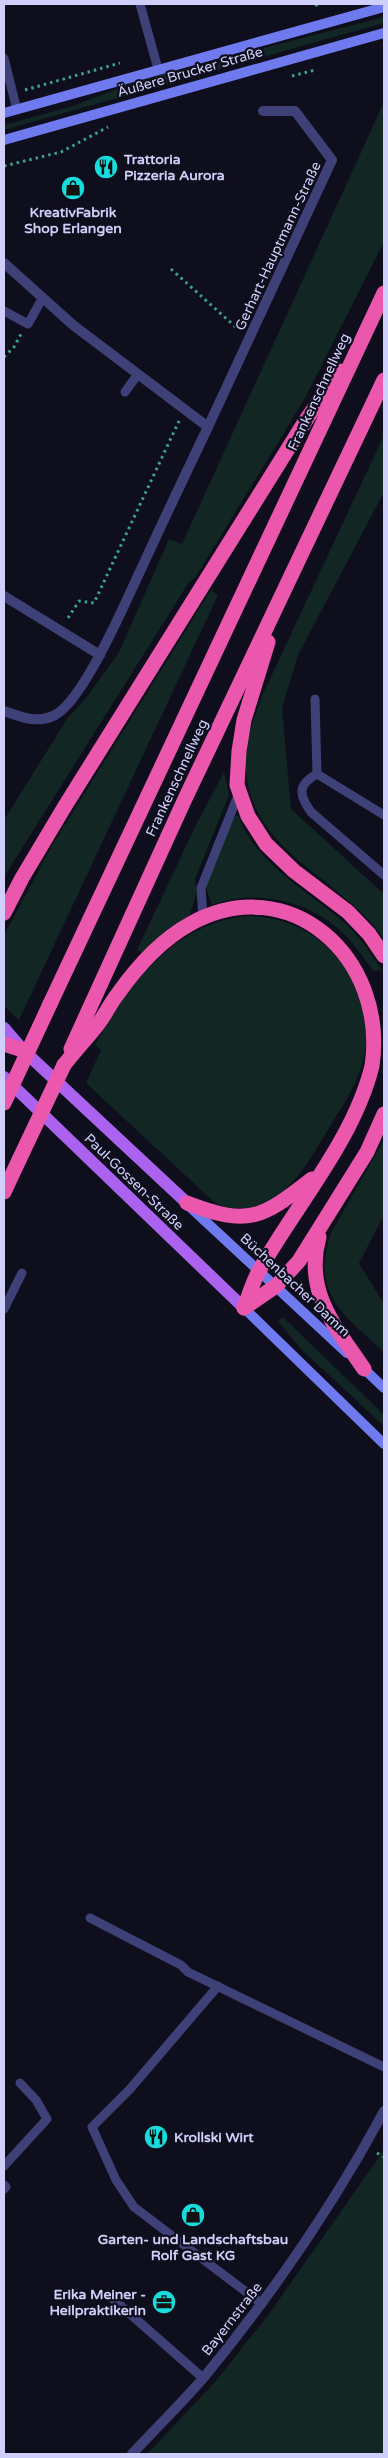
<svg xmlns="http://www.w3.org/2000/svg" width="388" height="2458" viewBox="0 0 388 2458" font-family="'Varela Round',sans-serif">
  <rect width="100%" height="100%" fill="#0f0e1d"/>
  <g fill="#122623">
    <path d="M384 17V23L4 130V125L73 106 140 80Z"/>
    <path d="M384 102V242L304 400 195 578 189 582 4 877V820L67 719 86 698 119 652 169 539 182 544Z"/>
    <path d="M384 435V492L298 655 282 708 291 809 384 894V939C368 915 345 898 322 879 279 847 241 811 246 752 248 732 256 712 263 694Z"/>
    <path d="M211 590 218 595 19 1020 4 1006V935L53 844Z"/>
    <path d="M224 772 229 795 195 879 197 891 190 915 168 929 142 953 137 950 195 827Z"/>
    <path d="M238 815C256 865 309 891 347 925 361 938 371 954 382 970L373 971C364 958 355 945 344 934 311 901 255 888 212 905L205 884 232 818Z"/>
    <path d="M248 916C284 917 311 929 335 955 340 960 346 966 350 972 362 989 367 1020 366 1041 365 1074 344 1103 328 1130 307 1163 289 1202 246 1208 234 1209 224 1208 214 1202L86 1083 101 1050 95 1045C128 984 175 922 248 916Z"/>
    <path d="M384 1140V1215L359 1263 384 1304V1352C344 1315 310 1294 331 1233Z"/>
    <path d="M283 1317 384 1415V1426L300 1348 278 1321Z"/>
    <path d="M384 2150V2454H147L215 2382 269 2314Z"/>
  </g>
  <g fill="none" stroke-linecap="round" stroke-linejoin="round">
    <g stroke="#3aa392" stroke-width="3" stroke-dasharray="2.5 4" stroke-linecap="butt">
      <path d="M316 4 318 10"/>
      <path d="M292 76 315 70"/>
      <path d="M25 90 120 63"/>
      <path d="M4 166 61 152 108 127"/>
      <path d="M171 269 239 330"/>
      <path d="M4 357 14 347 21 334"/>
      <path d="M68 618 79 601 94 603 179 421"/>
      <path d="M377 2153 384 2157"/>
    </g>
    <g stroke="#3e4177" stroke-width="9">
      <path d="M140 4 158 69"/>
      <path d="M4 58 17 110"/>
      <path d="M4 311 28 324 42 299"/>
      <path d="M125 392 138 374"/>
      <path d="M315 699 317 774"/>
      <path d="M384 815 317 774C297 785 299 795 311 812L384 875"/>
      <path d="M203 918 201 888 239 793"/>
      <path d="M4 1309 22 1273"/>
      <path d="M90 1918 181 1965 188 1972 384 2067"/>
      <path d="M218 1986 130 2089 92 2127 116 2180 134 2207 262 2304"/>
      <path d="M4 2166 47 2119 36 2100 20 2083"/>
      <path d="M4 2185 6 2187 4 2189"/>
      <path d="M113 2299 203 2378"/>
    </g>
    <g stroke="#3e4177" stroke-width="10">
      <path d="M4 263 73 325 208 427C186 473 164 519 143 565 127 598 85 699 55 715 38 724 20 717 4 711"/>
      <path d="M208 427 332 160 295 111H263"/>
      <path d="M4 596 100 655"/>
      <path d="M132 2454C156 2428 182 2403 205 2376 273 2293 333 2206 384 2111"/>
    </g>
    <g stroke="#707aef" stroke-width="10">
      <path d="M4 113 384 7"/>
      <path d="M4 140 384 33"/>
      <path d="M189 1206 347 1353"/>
      <path d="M244 1308 384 1444"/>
      <path d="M360 1365 384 1388"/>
    </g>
    <g stroke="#ab62ee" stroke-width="12">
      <path d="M4 1028 23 1050 187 1203"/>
      <path d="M4 1077 244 1308"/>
    </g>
    <g stroke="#ec57ae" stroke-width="15">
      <path d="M268 642 244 720 239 751 237 785 248 816 266 844 294 871 348 912 369 934 384 956"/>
      <path d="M4 913 22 878 65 806 306 420 340 371"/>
      <path d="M50 1004 384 293"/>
      <path d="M4 1044 23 1050"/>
      <path d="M71 1049 184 801 384 380"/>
      <path d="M64 1065C75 1051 87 1038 98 1024 105 1015 110 1004 117 995 136 968 161 940 190 924 289 869 388 957 372 1066 354 1139 297 1204 260 1269 253 1281 249 1295 244 1308"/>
      <path d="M4 1192 19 1160"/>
      <path d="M187 1203C249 1227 262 1218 312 1179"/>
      <path d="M319 1237C304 1292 335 1326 364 1369"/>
      <path d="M244 1308 276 1286 299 1261 367 1152 384 1114"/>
    </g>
    <g stroke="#ec57ae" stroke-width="15">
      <path d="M4 1103 50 1004"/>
      <path d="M19 1160 64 1065"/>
    </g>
  </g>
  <defs>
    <g id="restaurant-disc" transform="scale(1.25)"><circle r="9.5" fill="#18dcdc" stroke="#0f0e1d"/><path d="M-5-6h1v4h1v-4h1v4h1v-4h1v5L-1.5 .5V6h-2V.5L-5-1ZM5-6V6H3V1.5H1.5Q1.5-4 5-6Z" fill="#111"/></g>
    <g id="shop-disc" transform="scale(1.25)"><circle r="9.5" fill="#18dcdc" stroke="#0f0e1d"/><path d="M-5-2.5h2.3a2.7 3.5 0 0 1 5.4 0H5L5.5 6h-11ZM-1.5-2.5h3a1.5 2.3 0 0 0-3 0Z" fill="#111"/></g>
    <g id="office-disc" transform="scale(1.25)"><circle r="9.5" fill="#18dcdc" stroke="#0f0e1d"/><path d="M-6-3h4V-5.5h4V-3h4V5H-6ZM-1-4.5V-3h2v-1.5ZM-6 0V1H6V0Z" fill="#111"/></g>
  </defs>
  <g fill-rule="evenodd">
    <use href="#restaurant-disc" x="106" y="167"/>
    <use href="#shop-disc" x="73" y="188"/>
    <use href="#restaurant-disc" x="156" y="2137"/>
    <use href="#shop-disc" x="193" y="2215"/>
    <use href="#office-disc" x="164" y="2302"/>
  </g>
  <g text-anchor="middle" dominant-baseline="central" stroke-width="4.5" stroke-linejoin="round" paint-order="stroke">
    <g font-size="14" fill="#cfcffa" stroke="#0f0e1d">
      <text transform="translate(190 72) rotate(-16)">Äußere Brucker Straße</text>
      <text transform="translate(278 246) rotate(-65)">Gerhart-Hauptmann-Straße</text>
      <text transform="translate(319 392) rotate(-65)">Frankenschnellweg</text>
      <text transform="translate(177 778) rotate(-65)">Frankenschnellweg</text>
      <text transform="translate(134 1182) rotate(44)">Paul-Gossen-Straße</text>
      <text transform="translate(295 1285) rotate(43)">Büchenbacher Damm</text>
      <text transform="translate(232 2319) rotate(-52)">Bayernstraße</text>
    </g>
    <g font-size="14" font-weight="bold" fill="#cfcffa" stroke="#0f0e1d" text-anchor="start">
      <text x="124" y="159">Trattoria<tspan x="124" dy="16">Pizzeria Aurora</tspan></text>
      <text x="73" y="212" text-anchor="middle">KreativFabrik<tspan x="73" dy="16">Shop Erlangen</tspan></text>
      <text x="174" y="2137">Krollski Wirt</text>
      <text x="193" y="2239" text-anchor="middle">Garten- und Landschaftsbau<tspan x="193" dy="16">Rolf Gast KG</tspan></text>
      <text x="146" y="2294" text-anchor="end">Erika Meiner -<tspan x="146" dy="16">Heilpraktikerin</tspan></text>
    </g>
  </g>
  <rect width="388" height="2458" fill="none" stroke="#cfcffa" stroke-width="10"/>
</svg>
